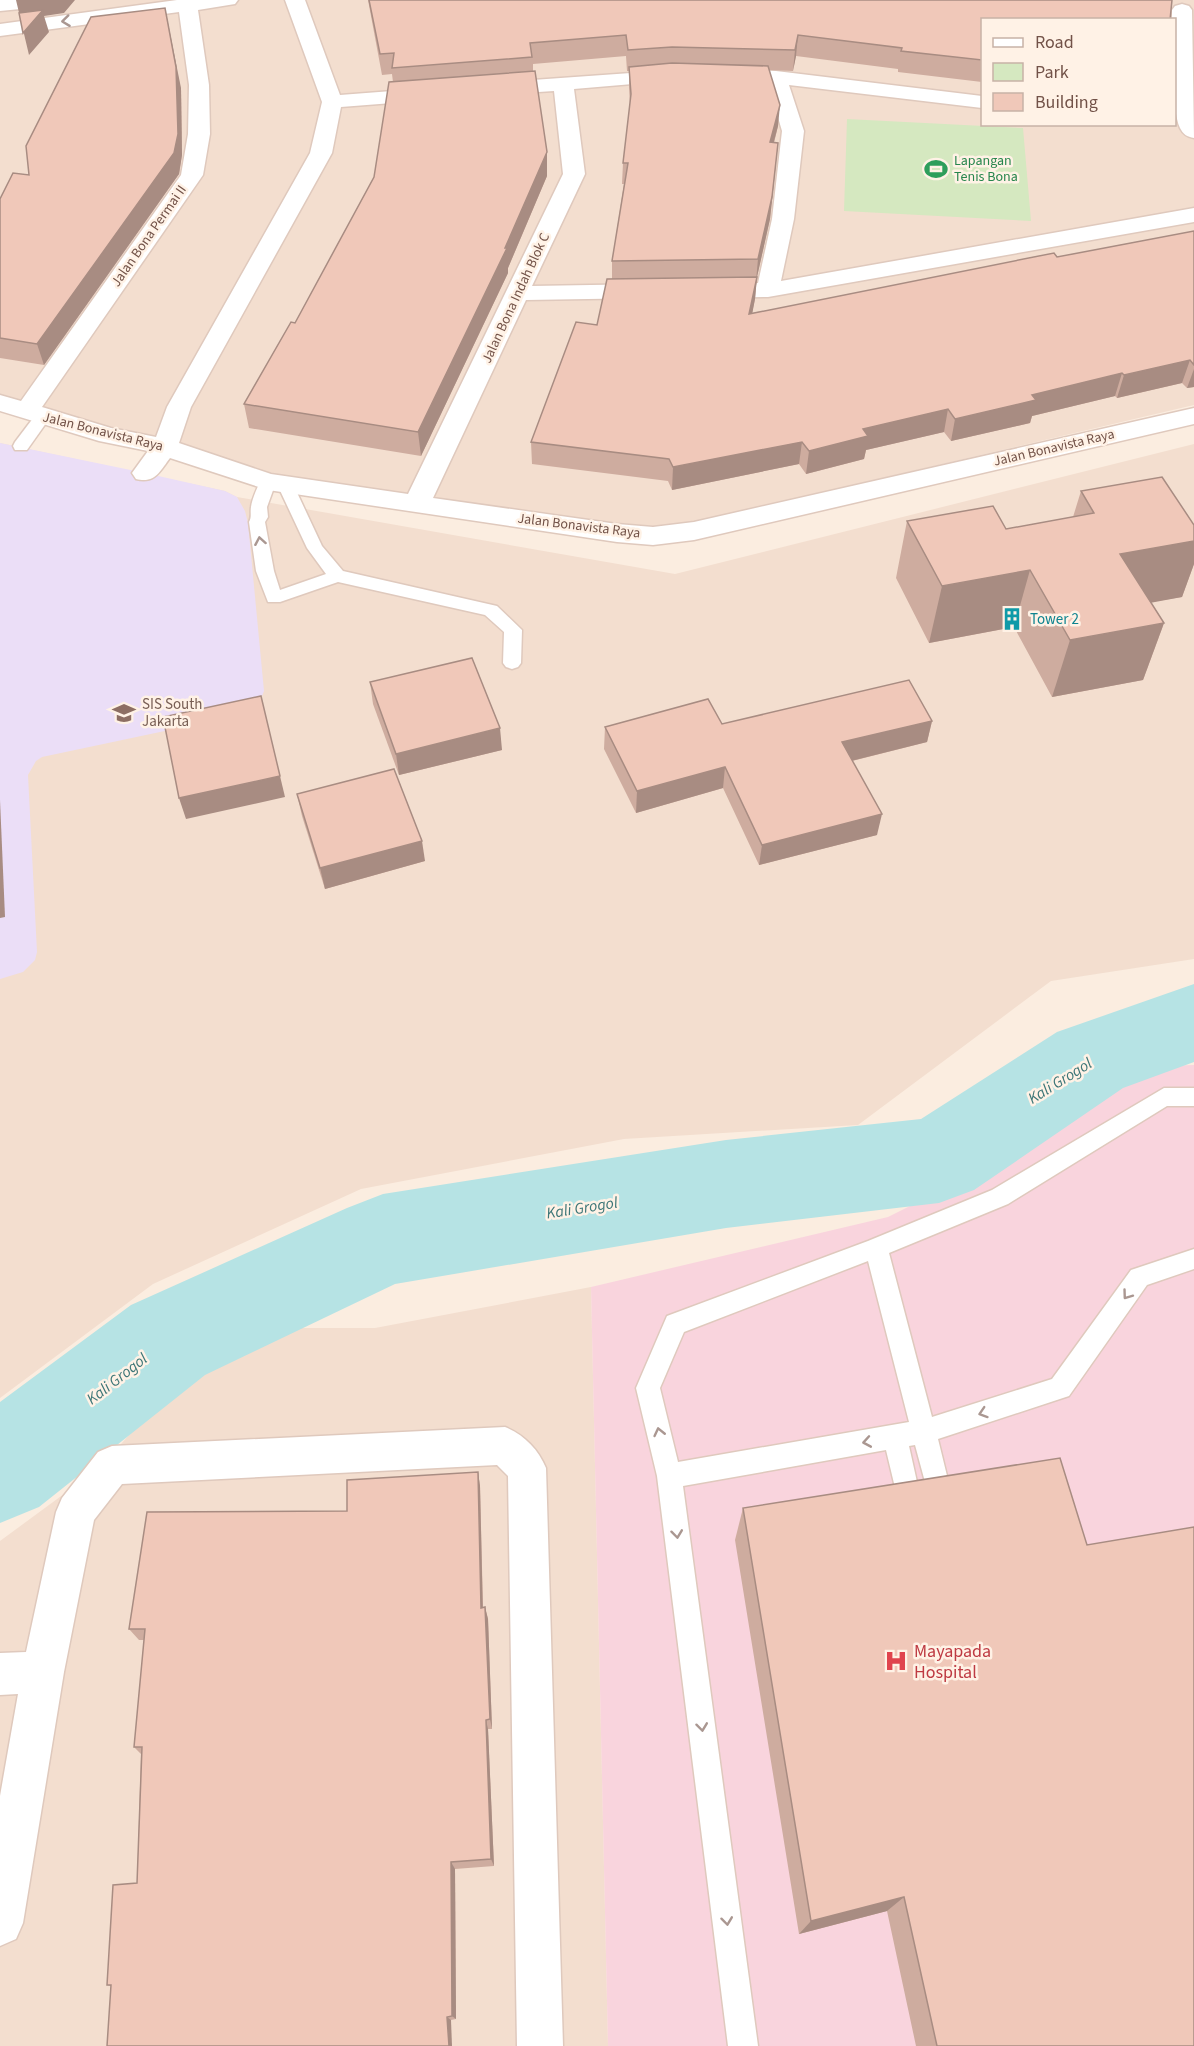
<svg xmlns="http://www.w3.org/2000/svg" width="1194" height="2046" viewBox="0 0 1194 2046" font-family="'Source Sans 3',sans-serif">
  <rect width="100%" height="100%" fill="#fbede0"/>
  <g fill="#f3decf" fill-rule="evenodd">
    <path d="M0 0H1194V405L656 531 287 483 0 400ZM982 20H1174V124H982Z"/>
    <path d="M0 443 225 491 237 497 675 574 1194 444V959L1051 981 858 1125 624 1139 361 1189 153 1284 0 1398Z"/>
    <path d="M591 1287 608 2046H0V1541L102 1466 194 1360 265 1328H375Z"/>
  </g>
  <path fill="#ebdef7" d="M0 443 145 473 225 491 237 497 245 511 248 523 264 691 260 701 245 714 42 757 36 761 28 775 37 952 35 960 23 972 0 979Z"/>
  <path fill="#f9d4dd" d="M1194 1065V2046H608L591 1287 888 1217 958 1182 1092 1084 1159 1066Z"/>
  <path fill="#d5e8c0" d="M847 119 1023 128 1031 221 844 211Z"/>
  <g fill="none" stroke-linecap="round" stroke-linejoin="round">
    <path fill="#b6e3e4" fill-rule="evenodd" d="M1194 984V1062L1123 1088 974 1190 939 1203 726 1228 395 1284 205 1375 39 1507 0 1523V1402L131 1305 347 1208 383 1194 726 1140 921 1119 1057 1032Z"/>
    <g stroke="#dfc9bd" stroke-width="3">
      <g id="lane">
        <path d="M43 411 49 413 51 416 49 419 27 450H15L13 446 15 442 37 413Z"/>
        <path d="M268 477 274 478 276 482 267 507 268 517 265 522 274 571 280 590 326 574 307 548 277 484 279 480H291L293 484 322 546 343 571 497 606 522 630 521 663 518 667 512 669 506 667 503 663 504 632 485 615 338 582 280 602H268L256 571 249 522C252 516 250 514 251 507 252 498 258 486 262 478Z"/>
        <path d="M1164 1088H1194V1106H1167L1008 1204 889 1253 932 1417 1052 1379 1131 1270 1194 1249V1269L1147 1285 1069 1396 938 1439 949 1484 946 1493 937 1496 928 1493 915 1445 909 1446 919 1491 916 1500 907 1503 898 1500 886 1450 683 1486 758 2046H728L657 1476 636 1388 667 1316 868 1241 992 1190ZM868 1261 909 1422 678 1462 660 1388 684 1332Z"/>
      </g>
    </g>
    <g stroke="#dfc9bd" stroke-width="3">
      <g id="street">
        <path d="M0 0H61L58 4 51 6 0 11Z"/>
        <path d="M177 0H238L235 4 198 10 209 85 210 134 203 175 42 407 111 428 156 437 167 407 310 153 322 102 285 0H305L340 95 431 88 438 90 441 94 438 98 431 100 341 107 332 153 191 407 179 443 271 474 408 494 563 174 554 91 491 95 484 93 481 89 484 85 491 83 673 70 680 72 683 76 680 80 574 89 585 174 532 286 650 284 658 286 662 291 658 296 650 298 526 300 433 498 617 524 653 527 694 522 1194 408V424L694 540 653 545 617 542 268 490 170 458C160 471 155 484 136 479L132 473 148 451 99 441 0 411V395L21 401 181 175 188 134 189 85 179 12 0 36V24Z"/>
        <path d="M1182 4 1189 6 1192 10 1194 138C1187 137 1183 134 1180 128 1171 110 1174 42 1174 20H1172V10L1175 6Z"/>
        <path d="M728 69 776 71 982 96V108L789 85 804 131 794 219 781 281 1194 208V222L768 297 710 298 702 296 698 291 702 286 758 283 772 219 782 131 768 83 721 79 718 75 721 71Z"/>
        <path d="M505 1427C524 1435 538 1449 546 1468L563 2046H517L508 1476 497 1465 122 1484 94 1520 64 1672 23 1923 16 1939 0 1946V1796L18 1694 0 1695V1653L26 1652 56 1512 62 1498 98 1452 112 1446Z"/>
      </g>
    </g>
    <use href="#lane" fill="#fff" fill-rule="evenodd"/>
    <use href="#street" fill="#fff" fill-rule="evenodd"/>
  </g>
  <g fill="#ceac9f">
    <path d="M368 0 982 20V82L898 72V69L796 56 793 71 769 70 778 126 774 143 776 164 770 219 757 277 755 299 752 313 1057 257 1194 231V387L1187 388 1182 383 1117 398 1115 396 1032 416 1030 423 951 441 944 432 866 450 864 459 806 474 799 464 672 490 668 481 532 464 531 442 597 325 612 279V261L624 184H622L623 163 630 104 629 88V71H627L626 56 533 64V71L547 152V176L508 268V273L421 456 249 428 244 404 295 323 374 177 393 82 392 74 382 75Z"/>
    <path d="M181 88 182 155 179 174 44 365 0 358V199L29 175Z"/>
    <path d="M1081 491 1194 525V564L1182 597 1151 602 1164 623 1143 680 1052 697 1014 627 929 643 896 578 907 521 1006 529 1073 517Z"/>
    <path d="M370 682 502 750 399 775 373 704Z"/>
    <path d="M932 721 927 742 852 761 877 835 759 865 723 788 636 813 604 749 605 727 722 724Z"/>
    <path d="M297 794 425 861 325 889 302 816Z"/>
    <path d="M478 1472 480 1486 483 1607H485L488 1619 492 1729H488L494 1866 455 1869 456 2019 451 2020 111 1986 107 1985 137 1883 141 1754 134 1747 144 1640H139L129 1629 347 1511Z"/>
    <path d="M743 1508 1194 2046H916L887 1911 799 1934 735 1540Z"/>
  </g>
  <g fill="#a88c82">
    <path d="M16 0H75L64 13 44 16 49 32 29 55Z"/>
    <path d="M165 8 181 88 182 155 179 174 44 365 37 344Z"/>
    <path d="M798 35 796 56 793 71 795 50Z"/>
    <path d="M780 105 778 126 768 164 770 142Z"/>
    <path d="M778 143 770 219 757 277 755 299 748 336 749 314 756 281 758 259Z"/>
    <path d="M547 152V176L508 268V273L421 456 418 432 505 248Z"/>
    <path d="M1190 360 1182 383 1117 398 1124 375Z"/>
    <path d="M1194 369V387L1187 388Z"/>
    <path d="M1122 373 1115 396 1032 416 1030 423 951 441 955 419 1032 395Z"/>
    <path d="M948 409 944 432 866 450 864 459 806 474 809 451 863 429Z"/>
    <path d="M802 442 799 464 672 490 673 467Z"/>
    <path d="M1194 541V564L1182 597 1101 612 1120 554Z"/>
    <path d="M1030 570 1014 627 929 643 942 586Z"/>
    <path d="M1164 623 1143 680 1052 697 1070 640Z"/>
    <path d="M932 721 927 742 839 764 842 742Z"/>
    <path d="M500 728 502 750 399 775 396 754Z"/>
    <path d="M725 767 723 788 636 813 637 791Z"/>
    <path d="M280 776 285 797 186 819 179 798Z"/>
    <path d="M0 800 5 917 0 918Z"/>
    <path d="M882 814 877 835 759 865 762 845Z"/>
    <path d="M422 841 425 861 325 889 320 868Z"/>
    <path d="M478 1472 480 1486 483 1619 481 1608Z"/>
    <path d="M485 1607 488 1619 492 1729 490 1719Z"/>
    <path d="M486 1720 488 1729 494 1866 491 1859Z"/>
    <path d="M451 1862 455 1869 456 2019 452 2016Z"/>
    <path d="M904 1897 887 1911 799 1934 811 1921Z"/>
    <path d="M447 2017 451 2020 452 2046H449Z"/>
  </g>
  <g fill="#f0c8b9" stroke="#a88c82" stroke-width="1.5">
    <path d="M369 0H1172L1170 20H982V60L901 51 902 48 798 35 795 50 672 47 628 50 626 35 530 43 532 57 392 68 394 53 380 54Z"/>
    <path d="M165 8 176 67 178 134 174 153 37 344 0 338V199L13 173 29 175 26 146 91 17Z"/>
    <path d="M43 10 23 33 19 13Z"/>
    <path d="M672 63 768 66 780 105 770 142 778 143 772 197 758 259 612 261 628 163H623L631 94 629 67Z"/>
    <path d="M535 71 547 152 505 248H507L418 432 244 404 291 322 295 323 374 177 389 82Z"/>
    <path d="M1194 231V365L1190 360 1124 375 1122 373 1032 395 1036 400 955 419 948 409 863 429 868 436 809 451 802 442 673 467 669 459 531 442 576 322 597 325 607 279 757 277 749 314 1054 253 1057 257Z"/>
    <path d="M1162 477 1194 525V541L1120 554 1164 623 1070 640 1030 570 942 586 907 521 993 506 1006 529 1094 513 1081 491Z"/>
    <path d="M472 658 500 728 396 754 370 682Z"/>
    <path d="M909 680 932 721 842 742 882 814 762 845 725 767 637 791 605 727 708 699 722 724Z"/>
    <path d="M261 696 280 776 179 798 163 717Z"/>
    <path d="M394 769 422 841 320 868 297 794Z"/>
    <path d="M1060 1458 1087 1545 1194 1527V2046H937L904 1897 811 1921 743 1508Z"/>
    <path d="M478 1472 481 1608 485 1607 490 1719 486 1720 491 1859 451 1862 452 2016 447 2017 449 2046H107L111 1985H107L113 1885 137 1883 142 1747H134L145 1629H129L147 1512 347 1511V1480Z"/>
  </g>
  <defs><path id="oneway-chevron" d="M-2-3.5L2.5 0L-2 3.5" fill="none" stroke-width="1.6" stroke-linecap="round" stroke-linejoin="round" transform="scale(1.5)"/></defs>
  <g stroke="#aa9791">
    <use href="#oneway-chevron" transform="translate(66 21) rotate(173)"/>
    <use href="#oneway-chevron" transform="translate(260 541) rotate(-100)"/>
    <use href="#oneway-chevron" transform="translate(1127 1295) rotate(126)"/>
    <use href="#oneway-chevron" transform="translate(983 1413) rotate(162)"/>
    <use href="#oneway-chevron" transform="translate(659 1432) rotate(-103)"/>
    <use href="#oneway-chevron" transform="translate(867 1442) rotate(170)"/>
    <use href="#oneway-chevron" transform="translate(677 1534) rotate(83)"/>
    <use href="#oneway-chevron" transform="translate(702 1727) rotate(83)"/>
    <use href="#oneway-chevron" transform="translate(727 1921) rotate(83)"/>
  </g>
  <defs>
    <g id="stadium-bare" transform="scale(1.8)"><path d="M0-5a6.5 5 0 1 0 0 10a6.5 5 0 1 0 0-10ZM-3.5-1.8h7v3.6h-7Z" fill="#2e9e5b" stroke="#fff2e6" stroke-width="2.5" paint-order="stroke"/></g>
    <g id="building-bare" transform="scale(1.8)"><path d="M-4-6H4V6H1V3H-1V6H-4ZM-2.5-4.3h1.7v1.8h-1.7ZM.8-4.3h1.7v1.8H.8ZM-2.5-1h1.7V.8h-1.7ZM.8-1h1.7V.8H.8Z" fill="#0f9aa8" stroke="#fff2e6" stroke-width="2.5" paint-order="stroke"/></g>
    <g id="school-bare" transform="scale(1.8)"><path d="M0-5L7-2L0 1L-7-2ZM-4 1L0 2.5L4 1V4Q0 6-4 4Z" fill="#8d6e63" stroke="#fff2e6" stroke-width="2.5" paint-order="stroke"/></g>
    <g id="hospital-bare" transform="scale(1.8)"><path d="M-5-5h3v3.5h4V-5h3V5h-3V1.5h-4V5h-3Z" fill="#e0444e" stroke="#fff2e6" stroke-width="2.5" paint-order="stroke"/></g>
  </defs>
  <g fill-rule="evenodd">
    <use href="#stadium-bare" x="936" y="169"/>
    <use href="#building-bare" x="1012" y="619"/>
    <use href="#school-bare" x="124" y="713"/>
    <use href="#hospital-bare" x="896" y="1661"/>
  </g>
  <g text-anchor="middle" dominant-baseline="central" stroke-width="5" stroke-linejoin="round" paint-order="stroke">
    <g font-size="14" fill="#27864d" stroke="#fff2e6" text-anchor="start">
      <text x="954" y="161">Lapangan<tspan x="954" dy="16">Tenis Bona</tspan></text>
    </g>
    <g font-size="14" fill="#725248" stroke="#fff2e6">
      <text transform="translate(149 236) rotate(-55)">Jalan Bona Permai II</text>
      <text transform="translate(516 298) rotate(-65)">Jalan Bona Indah Blok C</text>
      <text transform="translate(103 432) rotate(14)">Jalan Bonavista Raya</text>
      <text transform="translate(1054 448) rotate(-13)">Jalan Bonavista Raya</text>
      <text transform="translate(579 526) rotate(7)">Jalan Bonavista Raya</text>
    </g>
    <g font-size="15" fill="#0d838f" stroke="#fff2e6" text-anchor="start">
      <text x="1030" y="619">Tower 2</text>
    </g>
    <g font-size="15" fill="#785e54" stroke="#fff2e6" text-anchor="start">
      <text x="142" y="704">SIS South<tspan x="142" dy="17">Jakarta</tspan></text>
    </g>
    <g font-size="16" font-style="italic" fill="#3d7677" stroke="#fff2e6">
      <text transform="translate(1060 1081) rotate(-32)">Kali Grogol</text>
      <text transform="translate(582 1208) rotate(-9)">Kali Grogol</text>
      <text transform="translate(117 1379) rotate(-38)">Kali Grogol</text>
    </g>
    <g font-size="18" fill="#be3a42" stroke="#fff2e6" text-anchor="start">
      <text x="914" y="1651">Mayapada<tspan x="914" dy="21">Hospital</tspan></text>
    </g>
  </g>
  <rect x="981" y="18" width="195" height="108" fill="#fff2e6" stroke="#c7b2a7" stroke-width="1.5"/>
  <rect x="993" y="38" width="30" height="9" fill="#ffffff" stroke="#c7b2a7" stroke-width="1.5"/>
  <text x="1035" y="48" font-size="18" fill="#725248">Road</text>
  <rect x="993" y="63" width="30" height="18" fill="#d5e8c0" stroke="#c7b2a7" stroke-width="1.5"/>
  <text x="1035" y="78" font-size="18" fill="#725248">Park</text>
  <rect x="993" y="93" width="30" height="18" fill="#f0c8b9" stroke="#c7b2a7" stroke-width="1.5"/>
  <text x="1035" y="108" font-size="18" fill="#725248">Building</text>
</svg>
